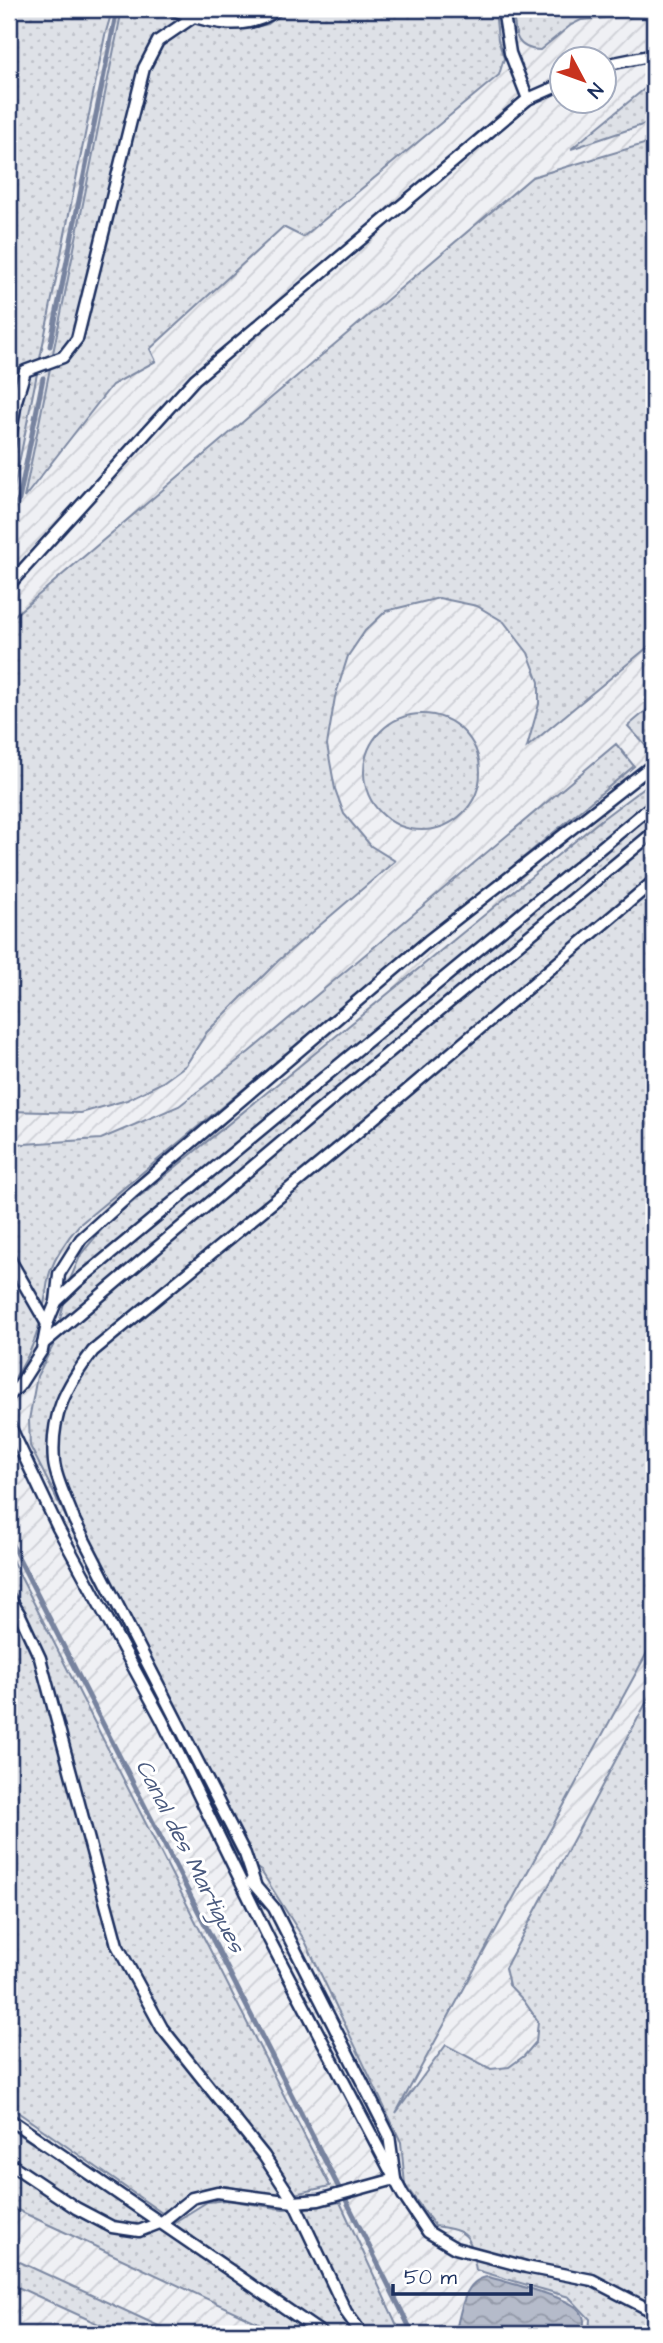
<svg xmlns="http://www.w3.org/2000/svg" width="663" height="2343" viewBox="0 0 663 2343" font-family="'Architects Daughter',sans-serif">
  <defs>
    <pattern id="industrial-furrows" width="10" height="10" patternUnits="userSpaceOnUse" patternTransform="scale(1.75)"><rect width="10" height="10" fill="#eff0f4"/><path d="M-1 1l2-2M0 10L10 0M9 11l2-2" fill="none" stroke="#ccced4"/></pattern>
    <pattern id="grass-dots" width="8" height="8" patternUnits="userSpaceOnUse" patternTransform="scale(1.75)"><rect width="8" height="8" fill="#dee1e7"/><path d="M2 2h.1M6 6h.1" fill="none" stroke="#bec1c9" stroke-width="1.8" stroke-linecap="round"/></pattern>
    <pattern id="water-waves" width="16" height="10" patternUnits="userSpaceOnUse" patternTransform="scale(1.75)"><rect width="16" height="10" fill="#b5bbca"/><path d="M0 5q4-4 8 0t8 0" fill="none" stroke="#9298a7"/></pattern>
  </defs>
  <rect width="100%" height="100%" fill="#fff"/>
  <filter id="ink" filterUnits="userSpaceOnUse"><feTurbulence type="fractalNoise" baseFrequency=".0143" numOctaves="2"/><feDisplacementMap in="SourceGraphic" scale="14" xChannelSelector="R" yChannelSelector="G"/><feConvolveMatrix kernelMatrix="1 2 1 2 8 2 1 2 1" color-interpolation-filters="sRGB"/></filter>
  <g filter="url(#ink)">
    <path fill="url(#industrial-furrows)" fill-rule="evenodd" d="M9 9H654V2334H9ZM562 60H604V102H562Z"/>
    <g fill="url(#grass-dots)" stroke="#7c88a2" stroke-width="2">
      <path d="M9 9H68L110 18 105 35 13 493 9 502Z"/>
      <path d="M122 9H156L210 28H251L268 24 287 9H495L498 40 504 58 499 75 303 237 283 227 150 349 156 361 112 385 24 498Z"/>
      <path d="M193 9H270L245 19Z"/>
      <path d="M513 9H654V14L581 20 571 25 540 50C513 49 515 31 513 9Z"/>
      <path d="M654 81V121L571 149Z"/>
      <path d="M654 141V642L527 747 539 704V682L528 653 504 622 477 606 439 598 386 611 365 631 348 656 335 697 327 745 335 789 344 814 371 846 395 861 278 961 207 1032 186 1065 163 1082 127 1100 81 1113 9 1111V620L532 177Z"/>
      <path d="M654 704V753L653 754 628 726Z"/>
      <circle cx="422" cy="772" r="58"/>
      <path d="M616 744 634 766 79 1225C66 1240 57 1253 50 1272 47 1281 47 1290 45 1299 40 1330 29 1361 9 1385V1142L24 1144 101 1139 179 1106 249 1052Z"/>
      <path d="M654 780V1640L396 2113 446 2045 491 2069 509 2067 524 2056 536 2042 538 2021 524 2001 509 1985 505 1968 654 1688V2334H589L590 2319 569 2297 476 2270C470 2236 471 2231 435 2226L405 2185 401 2142 305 1941 261 1871 237 1855 30 1446 29 1420 37 1376 54 1344 69 1282 81 1254 107 1223 602 819Z"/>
      <path d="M9 1554 330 2186 281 2197 226 2186 206 2188 190 2194 162 2213 9 2106Z"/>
      <path d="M9 2128 164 2230 314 2334H282L9 2206Z"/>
      <path d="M227 2200 283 2209 310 2208 340 2202 401 2334H333L173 2223 207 2202Z"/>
      <path d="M9 2257 176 2334H120L9 2283Z"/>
    </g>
    <path fill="url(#water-waves)" stroke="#77839f" stroke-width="2" d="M489 2277C509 2283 565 2296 578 2309 586 2317 585 2324 581 2334H455C461 2313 463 2278 489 2277Z"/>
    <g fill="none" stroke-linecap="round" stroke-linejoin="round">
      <g stroke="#77839f" stroke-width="5">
        <path d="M50 346 117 9"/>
        <path d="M9 511 19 500 43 378"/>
        <path d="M9 1539 339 2188"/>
        <path d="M346 2200 413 2334"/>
      </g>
      <g stroke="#1b2f5e" stroke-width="15">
        <g id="lane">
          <path d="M171 9C206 22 245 34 278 9"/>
          <path d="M503 9 510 53 528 99"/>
          <path d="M604 65 654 55"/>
          <path d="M9 446 16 401 25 371 63 357 77 339 144 68 158 41 205 9"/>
          <path d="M9 585 195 379 528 99 562 84"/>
          <path d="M9 1258 47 1324"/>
          <path d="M56 1302 59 1274 81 1239 132 1193 428 941 654 764"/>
          <path d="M43 1344 328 1103 654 832"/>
          <path d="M9 1396 19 1386 42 1350 47 1324 56 1302 77 1282 654 804"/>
          <path d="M9 1424 58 1528 162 1720 270 1941 403 2195 428 2232 455 2248 526 2267 592 2280 654 2312"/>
          <path d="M9 1597 20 1615 40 1658 117 1945 162 2028 264 2156 294 2202 346 2312 362 2334"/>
          <path d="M255 1884 245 1854 74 1520C68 1502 56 1481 54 1462 50 1416 66 1386 93 1351L352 1137 654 881"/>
          <path d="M9 2119 323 2334"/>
          <path d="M9 2163 76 2208 112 2227 139 2231 162 2222 192 2198 217 2192 294 2202 319 2200 395 2179 389 2135 274 1908 251 1881"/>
        </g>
      </g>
      <use href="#lane" stroke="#fff" stroke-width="10"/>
    </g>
  </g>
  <g text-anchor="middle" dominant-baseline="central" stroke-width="6" stroke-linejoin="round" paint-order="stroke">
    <g font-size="23" font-style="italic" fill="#49597e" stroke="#fff">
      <text transform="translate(190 1856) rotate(63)">Canal des Martigues</text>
    </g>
  </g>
  <rect width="663" height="2343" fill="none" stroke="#fff" stroke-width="35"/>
  <rect x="18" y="18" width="628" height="2308" fill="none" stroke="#1b2f5e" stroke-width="2.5" filter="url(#ink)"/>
  <g transform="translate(583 80) rotate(131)"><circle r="33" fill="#ffffff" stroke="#a4acbf" stroke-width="2"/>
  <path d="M0-5L12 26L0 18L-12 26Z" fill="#c8321e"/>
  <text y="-10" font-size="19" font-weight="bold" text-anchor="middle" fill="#1b2f5e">N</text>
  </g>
  <path d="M393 2284v10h138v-10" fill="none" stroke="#1b2f5e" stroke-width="3.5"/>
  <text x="404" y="2284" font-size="21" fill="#1b2f5e" stroke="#ffffff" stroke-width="5" paint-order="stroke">50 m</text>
</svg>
